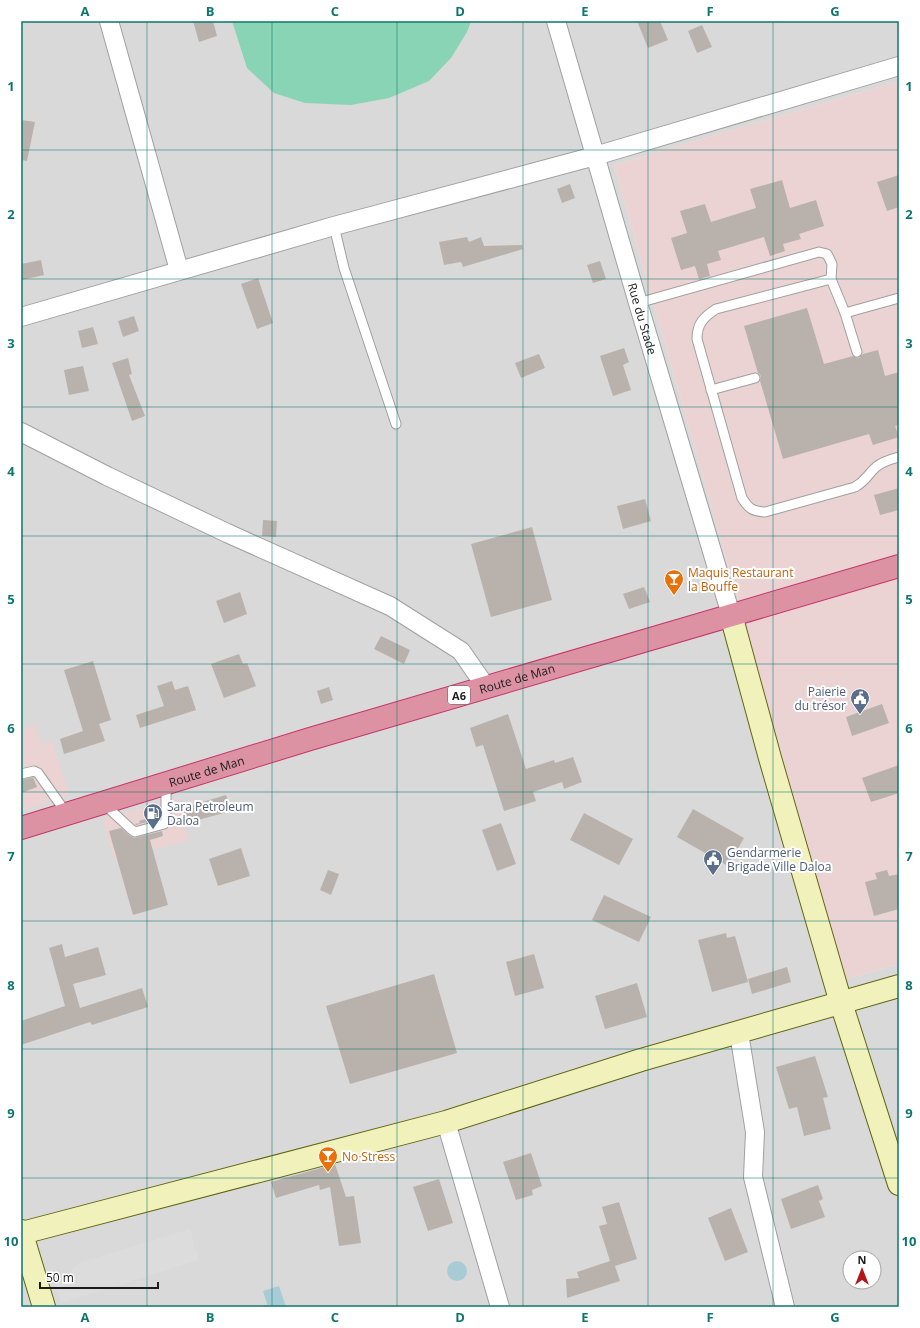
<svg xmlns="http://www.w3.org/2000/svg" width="920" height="1328" viewBox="0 0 920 1328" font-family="'Open Sans',sans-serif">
  <rect width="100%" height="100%" fill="#ece9e3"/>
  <path fill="#dad9d9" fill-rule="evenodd" d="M21 21H899V81L614 165 846 979 899 964V1307H21ZM850 1258H874V1282H850Z"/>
  <g fill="#ecd3d3">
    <path d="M899 81V964L846 979 614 165Z"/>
    <path d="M35 725 41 744 52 741 69 795 21 811V730Z"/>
    <path d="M177 798 189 840 114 860 103 819Z"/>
  </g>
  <path fill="#88d4b4" d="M232 21H471L467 32 451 58 429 81 389 98 351 105 305 103 274 93 247 68Z"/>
  <path fill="#dcdcdc" d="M190 1229 199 1260 61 1303 56 1285 79 1263Z"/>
  <g fill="#a7ccd6">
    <circle cx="457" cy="1271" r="10"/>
    <path d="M279 1286 286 1307H268L263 1291Z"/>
  </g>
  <g fill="#b9b2ac">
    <path d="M193 21H213L217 36 199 42Z"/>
    <path d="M637 21H660L668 40 648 48Z"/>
    <path d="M702 25 712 47 697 53 688 31Z"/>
    <path d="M21 120 35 122 27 161 21 160Z"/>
    <path d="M899 175V207L887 211 877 182Z"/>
    <path d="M782 180 790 208 816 200 824 226 799 234 801 239 783 244 785 251 770 256 764 237 718 251 721 260 707 264 710 276 699 279 695 266 681 270 671 238 687 233 680 211 705 204 711 222 756 208 750 189Z"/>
    <path d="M570 184 575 198 562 203 557 189Z"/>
    <path d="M467 237 469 242 481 237 484 246 522 245 523 249 463 267 461 262 444 265 439 242Z"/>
    <path d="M41 260 44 275 21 280V264Z"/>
    <path d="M600 261 606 279 593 283 587 265Z"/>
    <path d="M258 278 273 323 257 329 241 284Z"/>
    <path d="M807 308 824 364 853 356 858 358 863 354 878 350 885 376 899 372V425L895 426 899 437 873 445 869 434 783 459 760 381 761 376 758 373 744 326Z"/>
    <path d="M134 316 139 331 123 337 118 321Z"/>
    <path d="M93 327 98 344 82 348 78 331Z"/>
    <path d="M624 348 629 362 623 365 631 390 613 396 600 356Z"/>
    <path d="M539 354 545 368 521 378 515 363Z"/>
    <path d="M128 358 132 374 129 375 145 416 132 421 112 363Z"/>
    <path d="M83 366 89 391 69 395 64 370Z"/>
    <path d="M899 488V510L880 515 874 495Z"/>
    <path d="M645 499 651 521 623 529 617 506Z"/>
    <path d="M263 520 277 521 276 537 262 536Z"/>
    <path d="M532 527 552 600 491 617 471 544Z"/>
    <path d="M644 587 650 602 629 609 623 594Z"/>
    <path d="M240 592 247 614 224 623 216 601Z"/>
    <path d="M381 636 410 650 404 664 374 649Z"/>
    <path d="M239 654 243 664 247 663 256 686 224 698 211 664Z"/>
    <path d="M93 661 111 720 99 724 105 741 64 754 60 739 83 731 64 670Z"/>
    <path d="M172 681 175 690 188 686 196 710 140 728 136 715 164 706 157 686Z"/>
    <path d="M329 687 333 700 321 704 317 691Z"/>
    <path d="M882 704 889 723 852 736 846 717Z"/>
    <path d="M508 714 526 769 554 760 555 763 573 757 582 782 564 789 562 782 533 792 536 801 504 811 483 745 476 747 470 728Z"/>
    <path d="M899 765V793L871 802 862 778Z"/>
    <path d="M33 777 37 787 21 793V780Z"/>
    <path d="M226 795 231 811 198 820 199 823H187L182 808Z"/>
    <path d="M693 809 744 838 728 866 677 837Z"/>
    <path d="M584 813 633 839 619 865 570 840Z"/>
    <path d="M157 815 158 819 136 825 135 824 140 823 139 821Z"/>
    <path d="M501 823 516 864 497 871 482 830Z"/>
    <path d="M121 828 129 835 134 838 162 831 163 836 150 840 168 905 133 915 109 831Z"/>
    <path d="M241 848 250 876 218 886 209 859Z"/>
    <path d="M328 870 339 874 331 895 320 890Z"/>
    <path d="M887 870 889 876 899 874V909L874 916 865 882 877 879 875 873Z"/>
    <path d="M604 895 651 917 639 942 592 920Z"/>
    <path d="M726 933 727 938 735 936 748 982 712 992 698 940Z"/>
    <path d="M62 944 65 957 98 947 106 975 73 984 80 1008 142 988 148 1007 92 1025 90 1022 21 1045V1021L65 1006 49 948Z"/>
    <path d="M534 954 544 988 515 996 506 962Z"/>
    <path d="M787 967 791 982 752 994 748 979Z"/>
    <path d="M434 974 457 1053 350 1084 326 1006Z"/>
    <path d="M637 983 647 1017 605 1029 595 996Z"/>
    <path d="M815 1056 828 1097 823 1098 831 1129 804 1136 797 1107 789 1109 776 1067Z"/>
    <path d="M531 1153 542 1186 532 1190 533 1195 516 1200 503 1162Z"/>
    <path d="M335 1164 346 1197 354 1196 361 1243 339 1246 330 1187 320 1190 319 1185 276 1198 271 1182Z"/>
    <path d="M439 1179 453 1223 428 1231 413 1187Z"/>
    <path d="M818 1185 823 1199 819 1201 825 1217 791 1229 781 1199Z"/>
    <path d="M619 1202 637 1259 615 1266 620 1281 567 1298 566 1279 579 1278 577 1272 610 1261 599 1226 607 1224 602 1207Z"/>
    <path d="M731 1208 748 1252 725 1261 708 1218Z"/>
  </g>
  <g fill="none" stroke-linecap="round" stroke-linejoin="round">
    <g stroke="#a0a0a0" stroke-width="11">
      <g id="lane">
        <path d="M334 226 344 268 396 424"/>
        <path d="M831 279 716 309C704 317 697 323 697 339L742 498C749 509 752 511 765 512L855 487C867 480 867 475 876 467 882 462 891 459 899 457"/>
        <path d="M638 303 819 252 827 254 832 264 831 279 845 313 857 352"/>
        <path d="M845 313 899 298"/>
        <path d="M711 390 755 378"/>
        <path d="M21 774 34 771 38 773 67 814"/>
        <path d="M104 804 132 830 135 832 164 824 166 820V784"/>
      </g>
    </g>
    <g stroke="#a0a0a0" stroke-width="20">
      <g id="street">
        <path d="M109 21 179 270"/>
        <path id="s1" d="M556 21 638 303 731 615"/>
        <path d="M21 317 334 226 595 156 899 66"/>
        <path d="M21 432 107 476 227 533 390 606 461 651 486 687"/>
        <path d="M739 1033 755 1132 753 1177 785 1307"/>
        <path d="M446 1122 500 1307"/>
      </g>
    </g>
    <g stroke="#5f6610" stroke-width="24">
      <g id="secondary">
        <path d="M731 615 770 758 841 1003 899 1184"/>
        <path d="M21 1231 44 1307"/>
        <path d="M22 1233 446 1122 641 1060 899 986"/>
      </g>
    </g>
    <g stroke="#c4366a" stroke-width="24">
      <g id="highway">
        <path id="s2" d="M21 828 310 739 899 566"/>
      </g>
    </g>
    <use href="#lane" stroke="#fff" stroke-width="9"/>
    <use href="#street" stroke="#fff" stroke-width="18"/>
    <use href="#secondary" stroke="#f1f2bb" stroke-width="22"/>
    <use href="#highway" stroke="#dc92a2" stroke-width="22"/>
  </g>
  <path fill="none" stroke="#0f766e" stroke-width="1" stroke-opacity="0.55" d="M147 21V1307M272 21V1307M397 21V1307M523 21V1307M648 21V1307M773 21V1307M21 150H899M21 279H899M21 407H899M21 536H899M21 664H899M21 792H899M21 921H899M21 1049H899M21 1178H899"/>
  <defs>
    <g id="bar-pin" transform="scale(1)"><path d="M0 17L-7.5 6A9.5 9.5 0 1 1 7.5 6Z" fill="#e8710a" stroke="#fff"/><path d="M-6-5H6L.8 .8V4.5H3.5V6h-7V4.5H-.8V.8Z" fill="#fff"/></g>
    <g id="civic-pin" transform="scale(1)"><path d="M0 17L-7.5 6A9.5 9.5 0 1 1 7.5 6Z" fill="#5c6f8a" stroke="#fff"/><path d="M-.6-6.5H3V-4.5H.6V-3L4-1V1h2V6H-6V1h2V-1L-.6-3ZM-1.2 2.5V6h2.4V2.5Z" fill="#fff"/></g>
    <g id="fuel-pin" transform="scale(1)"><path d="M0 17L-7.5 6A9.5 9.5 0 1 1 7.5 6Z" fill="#5c6f8a" stroke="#fff"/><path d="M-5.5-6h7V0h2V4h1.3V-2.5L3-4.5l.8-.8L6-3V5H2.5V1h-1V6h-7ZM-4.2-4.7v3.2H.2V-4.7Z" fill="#fff"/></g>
  </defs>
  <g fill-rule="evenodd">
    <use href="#bar-pin" x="674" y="579"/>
    <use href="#civic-pin" x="860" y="698"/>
    <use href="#fuel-pin" x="153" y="813"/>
    <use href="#civic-pin" x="713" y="859"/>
    <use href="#bar-pin" x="328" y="1156"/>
  </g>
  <g text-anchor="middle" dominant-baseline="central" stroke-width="4" stroke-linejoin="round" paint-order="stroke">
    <rect fill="#fff" stroke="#606060" stroke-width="1" x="448" y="686" width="22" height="18" rx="3"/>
    <g font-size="11" font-weight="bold" fill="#1c1c1c">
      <text x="459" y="695">A6</text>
    </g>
    <g font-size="12" fill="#1c1c1c" stroke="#fff">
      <text stroke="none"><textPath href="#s1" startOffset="310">Rue du Stade</textPath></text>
      <text stroke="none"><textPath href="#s2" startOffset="518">Route de Man</textPath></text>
      <text stroke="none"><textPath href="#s2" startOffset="194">Route de Man</textPath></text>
    </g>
    <g font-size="12" fill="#c56008" stroke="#fff" text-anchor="start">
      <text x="688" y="572">Maquis Restaurant<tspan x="688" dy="14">la Bouffe</tspan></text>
      <text x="342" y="1156">No Stress</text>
    </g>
    <g font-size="12" fill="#4e5e75" stroke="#fff" text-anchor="start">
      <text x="846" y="691" text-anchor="end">Paierie<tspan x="846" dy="14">du trésor</tspan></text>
      <text x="167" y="806">Sara Petroleum<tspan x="167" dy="14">Daloa</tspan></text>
      <text x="727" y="852">Gendarmerie<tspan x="727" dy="14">Brigade Ville Daloa</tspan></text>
    </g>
  </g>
  <rect width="920" height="1328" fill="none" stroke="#ffffff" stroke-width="44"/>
  <g transform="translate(862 1270)"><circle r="19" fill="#ffffff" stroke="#a4a4a4"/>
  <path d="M0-3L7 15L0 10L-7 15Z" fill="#b31519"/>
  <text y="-6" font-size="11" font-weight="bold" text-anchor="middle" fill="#1c1c1c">N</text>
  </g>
  <path d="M40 1282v6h118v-6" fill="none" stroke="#1c1c1c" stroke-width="2"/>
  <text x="46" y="1282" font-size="12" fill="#1c1c1c" stroke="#ffffff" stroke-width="3" paint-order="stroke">50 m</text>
  <rect x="22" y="22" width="876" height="1284" fill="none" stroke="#0f766e" stroke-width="1.5"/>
  <g font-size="13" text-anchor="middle" font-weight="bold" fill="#0f766e">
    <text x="85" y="16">A</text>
    <text x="210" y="16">B</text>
    <text x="335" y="16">C</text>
    <text x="460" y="16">D</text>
    <text x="585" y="16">E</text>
    <text x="710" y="16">F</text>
    <text x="835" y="16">G</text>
    <text x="11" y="91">1</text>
    <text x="909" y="91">1</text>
    <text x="11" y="219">2</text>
    <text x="909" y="219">2</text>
    <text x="11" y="348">3</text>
    <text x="909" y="348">3</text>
    <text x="11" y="476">4</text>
    <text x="909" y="476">4</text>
    <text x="11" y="604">5</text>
    <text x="909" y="604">5</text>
    <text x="11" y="733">6</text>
    <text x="909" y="733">6</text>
    <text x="11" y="861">7</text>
    <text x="909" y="861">7</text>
    <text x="11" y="990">8</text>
    <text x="909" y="990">8</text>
    <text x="11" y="1118">9</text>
    <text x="909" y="1118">9</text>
    <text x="11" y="1246">10</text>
    <text x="909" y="1246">10</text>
    <text x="85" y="1322">A</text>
    <text x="210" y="1322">B</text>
    <text x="335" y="1322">C</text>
    <text x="460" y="1322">D</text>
    <text x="585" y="1322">E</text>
    <text x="710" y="1322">F</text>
    <text x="835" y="1322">G</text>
  </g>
</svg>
